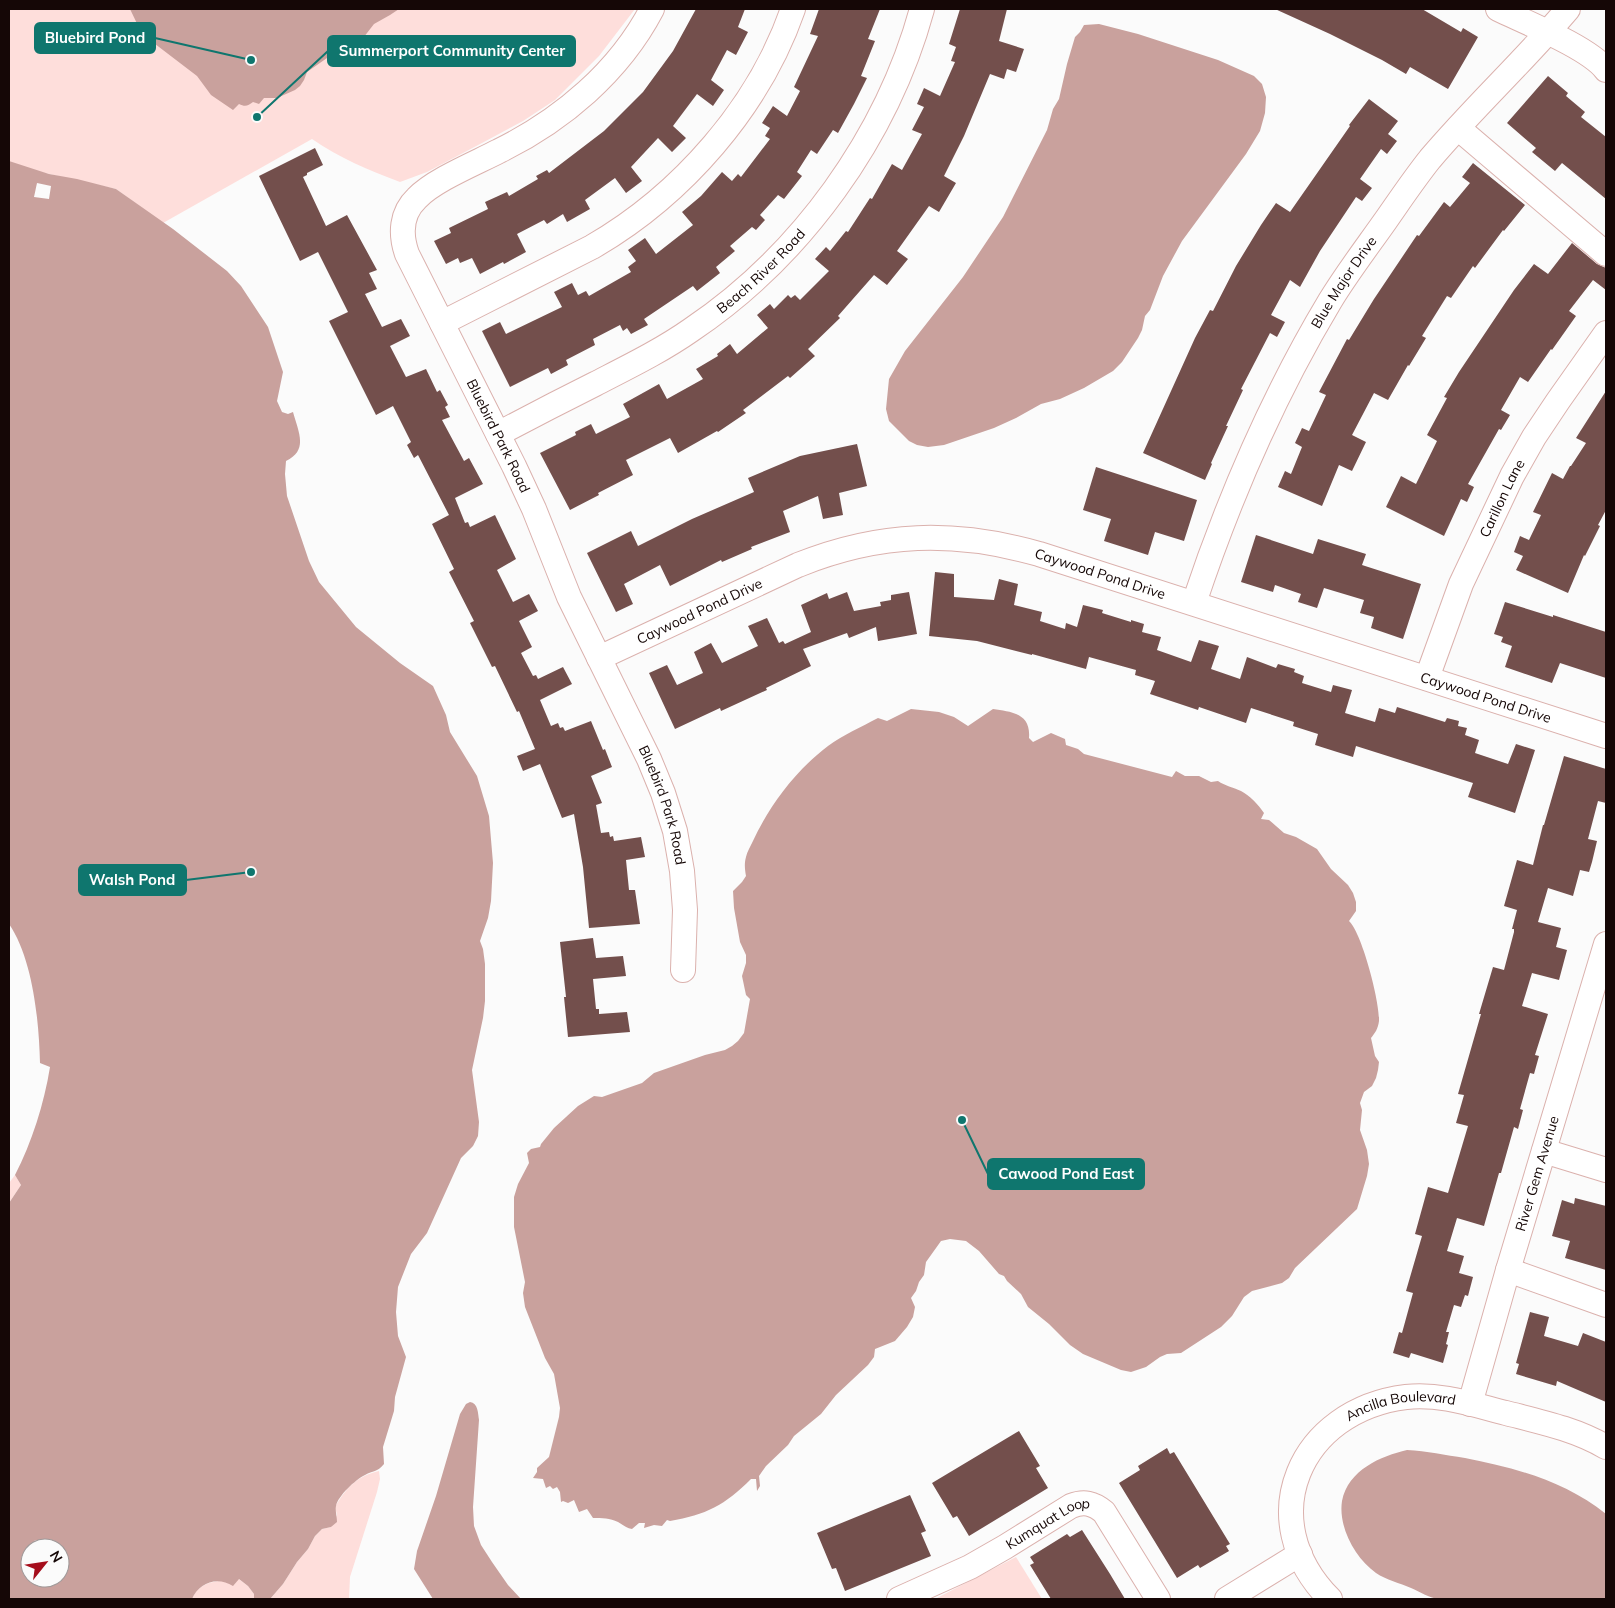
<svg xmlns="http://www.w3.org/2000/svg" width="1615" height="1608" viewBox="0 0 1615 1608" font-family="Mulish,sans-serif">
  <rect width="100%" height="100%" fill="#fbfbfb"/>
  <g fill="#fededb">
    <path d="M9 9H635L599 56 555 100 523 121 482 143 427 172 400 182C369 170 339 158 312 139L163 223 116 189 9 165Z"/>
    <path d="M15 1175 21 1185 9 1203V1183Z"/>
    <path d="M379 1471 380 1479 377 1492 350 1577 349 1599H270L283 1584 297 1562 308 1549 315 1536 322 1529 331 1527 337 1515 335 1507C346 1488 357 1476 379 1471Z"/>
    <path d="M1016 1557 1042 1599H935Z"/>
    <path d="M239 1579 248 1586 254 1594V1599H192C201 1578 221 1582 239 1579Z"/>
  </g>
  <g fill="#c9a19d" fill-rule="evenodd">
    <path d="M130 9H399L390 15 374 24 360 42 344 43 331 51 327 58 307 72 304 80 300 86 295 90 277 98H264L259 104 253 102C248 106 245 107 239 104L233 110 211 95 197 76 142 34Z"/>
    <path d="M1099 24 1138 34 1218 60 1254 76 1262 84 1266 97 1265 113 1260 131 1246 154 1182 241 1163 276 1150 310 1145 316 1142 330 1138 338 1122 362 1113 371 1084 388 1060 399 1041 404 1016 418 994 428 944 445 928 447 917 445 909 441 889 421 886 409 889 379 905 351 963 277 1003 217 1047 130 1053 109 1059 99 1067 64 1075 37 1080 32 1084 25Z"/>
    <path d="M9 161 49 174 77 179 116 189 173 229 227 271 241 286 268 327 283 372 277 401 282 412 288 414 293 412C298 431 309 450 286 461L285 474 287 496 309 561 319 582 356 627 400 663 433 686 446 715 450 732 477 776 489 816 493 863 491 901 488 918 480 941 483 949 485 964V1001L483 1018 472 1070 479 1122 478 1136 473 1146 461 1158 427 1233 411 1254 398 1287 396 1312 398 1336 406 1357 395 1397 394 1411 383 1447 384 1464C377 1473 373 1470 365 1475 355 1480 338 1496 336 1506 335 1510 337 1517 337 1522L331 1527 322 1529 315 1536 308 1549 297 1562 283 1584 270 1599H254V1594L248 1586 239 1579 233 1586C218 1576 199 1582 192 1599H9V1203L21 1185 15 1175C32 1142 44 1104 50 1067L40 1063C39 1021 33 959 9 924ZM30 1548H60V1578H30Z"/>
    <path d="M911 709 939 712 954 717 968 726 993 709C1012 712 1031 713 1029 738L1033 742 1051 733 1065 739 1066 745 1078 749 1084 754 1172 777 1176 771 1185 776H1199L1211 782 1218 781C1225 786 1233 787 1241 791 1250 796 1258 804 1264 813L1261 819 1269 820 1284 833 1296 837 1317 849 1331 869 1348 885 1353 893 1356 902V911L1349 921C1362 933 1380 1002 1379 1021 1378 1029 1375 1033 1371 1038L1375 1056 1379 1062 1378 1070 1376 1078 1372 1086 1364 1092 1360 1103 1362 1110 1360 1130 1367 1150 1369 1164 1367 1176 1357 1209 1295 1268 1289 1278 1282 1283 1252 1291 1244 1297 1232 1316 1221 1327 1181 1353 1167 1354 1160 1357 1146 1367 1131 1372 1121 1370 1083 1354 1070 1345 1049 1324 1028 1307 1021 1294 1007 1281 1004 1276 999 1274 979 1251 966 1241 950 1239 941 1241 926 1262 924 1275 919 1282 916 1291 911 1298 915 1307 913 1317 907 1327 895 1341 875 1349 874 1357 868 1365 836 1395 821 1414 794 1436 788 1445 766 1466 759 1476 760 1486 757 1491 756 1479H751C725 1505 706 1515 670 1521L667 1520 662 1526 654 1525 644 1528 645 1523H639L632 1529C626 1528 623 1525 618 1522 610 1518 602 1518 593 1518L587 1509 579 1512 574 1500 568 1503 563 1501 561 1502 560 1492 557 1487 553 1489 550 1486 546 1488 543 1479 533 1478 537 1472V1468L549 1457 559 1417 560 1408 554 1374 545 1358 525 1307 523 1293 525 1282 514 1227V1197L518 1184 529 1163 527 1153 531 1149 540 1147 541 1144 554 1128 578 1106 594 1096 602 1097 642 1083 654 1073 705 1055 725 1050 732 1046 738 1041 744 1033 750 999 746 995 742 976 746 963V955L740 942 734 908 733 891 742 882 746 876C745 870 744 864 746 857 747 852 750 847 752 843 769 806 795 771 828 746 843 735 861 727 878 718L887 721Z"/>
    <path d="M470 1402C478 1403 478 1413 479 1420L473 1507 474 1526 481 1545 492 1562 508 1585 521 1599H433L414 1569 417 1551 436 1496 460 1414 466 1404Z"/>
    <path d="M1407 1450C1427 1451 1445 1455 1465 1458 1516 1468 1565 1481 1606 1514V1599C1567 1599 1528 1599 1489 1599 1473 1599 1454 1602 1439 1599 1430 1598 1420 1592 1411 1588 1400 1583 1386 1580 1376 1573 1355 1558 1338 1527 1342 1501 1348 1470 1381 1456 1407 1450Z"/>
  </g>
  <path fill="#fbfbfb" d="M37 183 51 186 49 199 34 197Z"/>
  <g fill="#734f4c">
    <path d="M696 9H745L738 27 748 32 736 55 727 50 711 80 724 90 713 106 697 94 673 126 686 138 672 152 658 138 631 167 642 181 626 193 615 178 585 200 590 209 567 222 563 214 547 224 544 220 517 234 526 252 504 264 503 262 480 274 472 258 460 263 458 258 446 264 434 241 451 233 449 228 488 209 485 202 507 192 509 196 538 179 536 176 547 170 549 173 604 131 643 92 673 51Z"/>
    <path d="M819 9H880L868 39 875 41 861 76 867 78 854 104 838 133 833 130 817 154 811 150 797 172 802 176 784 199 778 195 760 215 765 220 756 230 752 227 730 246 735 251 716 267 720 273 697 291 693 286 644 319 648 325 631 334 627 328 623 331 620 325 593 339 595 345 566 360 568 365 551 374 548 368 510 387 482 331 500 322 506 334 562 307 554 292 572 283 578 295 586 291 589 296 631 272 628 267 636 261 628 250 645 238 656 254 693 225 682 212 701 196 722 172 732 181 738 174 741 177 770 139 765 136 770 128 762 123 773 106 787 116 800 91 794 87 818 36 810 34Z"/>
    <path d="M960 9H1007L999 41 1024 49 1016 72 1007 69 1004 79 990 74 964 136 944 176 956 183 939 212 929 206 897 251 908 259 887 285 874 275 838 316 840 318 808 349 815 356 790 378 788 376 743 410 746 413 718 432 717 431 678 453 670 438 626 460 633 475 598 493 599 495 570 510 540 453 576 435 575 432 591 424 596 434 630 417 623 404 659 384 667 399 703 379 696 369 718 356 717 354 730 344 737 354 768 328 757 315 770 304 774 309 788 295 791 298 795 295 800 300 829 271 815 259 826 247 830 251 846 231 848 232 870 198 872 199 892 164 902 170 922 134 912 130 924 107 917 104 924 88 940 96 955 62 951 61 956 47 949 44Z"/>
    <path d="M1275 9H1422L1461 32 1463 28 1478 37 1448 89 1410 67 1406 74 1382 60 1330 34Z"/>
    <path d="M1548 76 1568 93 1566 96 1585 112 1581 117 1606 137V199L1562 163 1555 171 1532 152 1536 148 1507 123Z"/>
    <path d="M1369 99 1398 121 1388 134 1397 141 1387 154 1381 149 1360 179 1372 188 1362 201 1356 197 1320 251 1300 287 1290 280 1271 315 1285 322 1277 337 1270 333 1241 389 1243 390 1226 426H1228L1211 463 1212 464 1205 480 1143 453 1195 338 1210 310 1213 311 1236 266 1261 225 1276 203 1290 212 1350 126 1349 125Z"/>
    <path d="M315 148 323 165 307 173V175L303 177 326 226 347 215 377 270 369 273 377 289 365 294 382 327 401 319 410 336 390 346 406 377 426 369 437 392 440 390 448 405 445 407 450 417 442 420 464 461 469 458 483 484 455 498 465 523 468 522 470 527 495 515 516 559 497 570 513 602 529 594 538 611 519 621 532 647 521 653 533 676 536 675 538 679 563 667 572 684 540 700 551 726 558 723 560 728 563 727 565 731 591 721 603 750 605 749 612 767 591 776 602 803 596 805 601 833 609 832 610 837 613 836 614 841 641 837 645 857 626 860 629 890H635L640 924 589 928 583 867 574 814 562 818 540 764 523 771 517 756 535 749 519 711 517 712 495 666 492 667 470 623 474 621 449 572 454 569 432 524 449 515 418 455 414 458 407 445 411 442 393 406 376 415 329 321 348 312 318 252 300 261 259 176Z"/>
    <path d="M1473 163 1525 205 1504 231 1503 230 1475 268 1473 266 1451 298 1447 296 1422 336 1426 338 1409 366 1408 365 1388 400 1374 393 1352 435 1366 442 1352 471 1339 465 1322 506 1278 487 1285 471 1291 474 1302 447 1295 443 1302 428 1309 431 1326 395 1319 392 1347 339 1349 340 1374 299 1417 235 1419 236 1444 202 1450 207 1470 183 1462 177Z"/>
    <path d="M1572 243 1597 264 1606 268V290L1593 280 1569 311 1576 316 1552 350 1551 349 1528 382 1520 377 1501 410 1510 415 1501 430 1499 429 1468 484 1474 487 1467 502 1461 499 1444 536 1386 507 1401 476 1416 484 1437 441 1427 435 1447 398 1444 397 1459 372 1514 290 1534 264 1548 274Z"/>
    <path d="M1606 391V510L1598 525 1600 526 1585 556 1584 555 1568 593 1516 570 1523 556 1514 552 1520 536 1529 540 1541 515 1533 512 1552 473 1563 479 1570 466H1571L1586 443 1576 438Z"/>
    <path d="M857 444 867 486 839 493 843 515 823 519 818 496 783 511 790 532 751 547 752 549 722 562 721 560 670 586 660 565 624 584 633 604 616 612 587 553 631 531 638 546 692 519 754 492 748 478 800 456Z"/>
    <path d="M1096 467 1197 500 1184 541 1155 532 1148 555 1104 541 1111 519 1083 510Z"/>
    <path d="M1256 535 1313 554 1318 539 1366 554 1362 565 1421 584 1403 639 1371 628 1374 617 1360 613 1364 600 1324 588 1317 608 1298 602 1301 594 1275 585 1273 592 1241 582Z"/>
    <path d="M935 572 954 574V597L994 600 999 579 1018 584 1014 605 1042 612 1040 621 1065 629 1066 623 1077 627 1083 605 1103 610 1102 613 1131 622V620L1144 624 1142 632 1161 637 1157 650 1191 662 1199 640 1219 646 1211 669 1240 679 1247 657 1276 668 1278 664 1295 669 1294 672 1304 676 1302 683 1331 692 1333 685 1352 690 1345 713 1375 722 1379 708 1395 713 1397 707 1445 722 1447 718 1459 721 1458 726 1467 728 1465 735 1479 740 1475 753 1508 764 1516 744 1535 750 1515 813 1468 797 1473 783 1356 746 1353 757 1315 745 1318 734 1293 726 1294 722 1251 708 1246 723 1199 707 1198 710 1150 694 1155 681 1135 675 1136 670 1089 657 1086 669 1032 654V655L977 641 929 636Z"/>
    <path d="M847 592 854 611 881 606 880 602 891 600V595L909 592 917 634 878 641 876 627 849 638 847 633 803 649 811 666 766 688 767 690 721 711 720 708 675 729 649 673 667 665 677 685 703 673 694 652 711 643 722 663 758 646 748 626 767 618 779 643 783 641 785 644 811 632 801 605 827 593 829 599Z"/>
    <path d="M1505 602 1553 617V615L1606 632V678L1560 663 1552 683 1505 667 1512 646 1501 642 1503 637 1494 634Z"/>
    <path d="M1564 756 1606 769V803L1598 801 1588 839 1597 841 1592 862 1589 872 1580 870 1573 896 1548 888 1538 922 1561 928 1556 947 1567 950 1559 980 1532 973 1522 1006 1548 1014 1535 1055 1539 1056 1534 1074 1530 1073 1520 1109 1523 1110 1518 1129 1514 1127 1501 1173H1499L1484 1226 1457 1218 1447 1251 1464 1256 1459 1273 1473 1277 1468 1296 1465 1295 1461 1307 1454 1305 1446 1332H1449L1446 1344 1448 1345 1443 1363 1411 1353 1409 1358 1393 1353 1399 1332 1402 1333 1413 1293 1406 1291 1422 1236 1415 1234 1428 1187 1448 1193 1468 1126 1456 1123 1464 1095 1458 1094 1481 1014H1479L1493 967 1504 970 1514 932V929H1512L1517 910 1504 906 1517 860 1533 865 1543 825H1544Z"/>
    <path d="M593 938 596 958 623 956 626 976 593 979 596 1009H599V1014L627 1012 630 1032 568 1037 564 997H566L560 942Z"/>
    <path d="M1575 1198 1606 1206V1270L1565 1258 1570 1241 1552 1236 1562 1200 1574 1204Z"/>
    <path d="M1530 1312 1549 1317 1544 1336 1578 1346 1583 1333 1606 1342V1402L1557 1381 1556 1386 1516 1374 1519 1364 1516 1363Z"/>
    <path d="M1019 1431 1040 1466 1036 1468 1048 1488 969 1536 957 1516 953 1518 932 1483Z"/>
    <path d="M1167 1448 1170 1454 1174 1452 1230 1544 1226 1546 1229 1551 1200 1568 1198 1565 1177 1578 1119 1483 1140 1470 1138 1466Z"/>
    <path d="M910 1495 926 1531 921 1533 931 1556 845 1591 836 1568 832 1569 817 1533Z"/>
    <path d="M1082 1530 1110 1574 1125 1599H1051L1030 1565 1034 1563 1030 1557 1067 1534 1070 1537Z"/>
  </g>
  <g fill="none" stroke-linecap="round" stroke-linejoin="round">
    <g stroke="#dbb1ad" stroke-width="26">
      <g id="minor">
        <path id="s1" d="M652 9C619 72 562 120 499 151 476 163 434 180 417 198 401 213 400 234 407 254L514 466 534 509 569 597 649 759 663 793 675 831 682 871 685 910 683 970"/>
        <path d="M1498 9C1525 22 1590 48 1606 70"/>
        <path d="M1458 128 1606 254"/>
        <path d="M442 323 592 247C682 195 759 107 793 9"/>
        <path id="s2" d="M498 434C530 417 563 400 595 384 628 367 661 351 691 330 801 256 887 137 922 9"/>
        <path id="s3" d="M1194 603C1229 498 1273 396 1330 301 1347 273 1367 247 1386 220 1400 200 1414 179 1430 159 1474 107 1524 61 1568 9"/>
        <path id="s4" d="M599 658 798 565C880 532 954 530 1039 554L1606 736"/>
        <path id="s5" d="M1427 678 1461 584 1512 476 1534 437 1558 401 1606 333"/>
        <path d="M1544 1151 1606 1170"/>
        <path d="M1508 1270 1606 1305"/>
        <path id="s6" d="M1470 1404 1508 1270 1606 944"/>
        <path id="s7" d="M899 1599 970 1567 1005 1547 1071 1506C1084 1501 1093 1503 1104 1512L1158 1599"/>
        <path d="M1227 1599 1300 1554"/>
        <path id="s8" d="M1330 1599C1251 1519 1300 1410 1406 1397 1440 1393 1474 1405 1506 1413 1541 1422 1575 1429 1606 1447"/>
      </g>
    </g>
    <use href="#minor" stroke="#fff" stroke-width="24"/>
  </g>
  <g text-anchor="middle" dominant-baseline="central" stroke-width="5" stroke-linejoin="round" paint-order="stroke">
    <g font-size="14" fill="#150706" stroke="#fbfbfb">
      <text stroke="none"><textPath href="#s2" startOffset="311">Beach River Road</textPath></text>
      <text stroke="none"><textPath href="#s3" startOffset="355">Blue Major Drive</textPath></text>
      <text stroke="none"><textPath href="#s1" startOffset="571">Bluebird Park Road</textPath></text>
      <text stroke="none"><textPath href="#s5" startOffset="195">Carillon Lane</textPath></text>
      <text stroke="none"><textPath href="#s4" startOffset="530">Caywood Pond Drive</textPath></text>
      <text stroke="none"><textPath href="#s4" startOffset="111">Caywood Pond Drive</textPath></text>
      <text stroke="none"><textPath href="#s4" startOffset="935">Caywood Pond Drive</textPath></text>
      <text stroke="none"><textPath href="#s1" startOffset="976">Bluebird Park Road</textPath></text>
      <text stroke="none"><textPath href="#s6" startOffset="240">River Gem Avenue</textPath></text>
      <text stroke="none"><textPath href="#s8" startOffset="269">Ancilla Boulevard</textPath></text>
      <text stroke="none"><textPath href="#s7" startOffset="168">Kumquat Loop</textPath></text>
    </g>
  </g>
  <path fill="none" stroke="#0f766e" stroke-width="2" d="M251 60L155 38M257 117L328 51M251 872L186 880M962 1120L988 1174"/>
  <g fill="#0f766e" stroke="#fbfbfb" stroke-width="2">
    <circle cx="251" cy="60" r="5"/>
    <circle cx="257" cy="117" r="5"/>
    <circle cx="251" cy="872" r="5"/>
    <circle cx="962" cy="1120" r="5"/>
  </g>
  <g fill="#0f766e" stroke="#0f766e" stroke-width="2">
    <rect x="35" y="23" width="120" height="30" rx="5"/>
    <rect x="328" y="36" width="247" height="30" rx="5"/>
    <rect x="79" y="865" width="107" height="30" rx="5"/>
    <rect x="988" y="1159" width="156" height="30" rx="5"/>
  </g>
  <g font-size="15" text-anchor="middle" font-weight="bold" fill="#fff">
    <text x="95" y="43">Bluebird Pond</text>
    <text x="452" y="56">Summerport Community Center</text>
    <text x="132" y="885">Walsh Pond</text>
    <text x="1066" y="1179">Cawood Pond East</text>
  </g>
  <rect width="1615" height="1608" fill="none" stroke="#150706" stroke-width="20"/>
  <g transform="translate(45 1563) rotate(60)"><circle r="24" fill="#fbfbfb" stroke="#9f9999"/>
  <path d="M0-4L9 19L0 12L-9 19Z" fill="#a50d1b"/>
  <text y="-8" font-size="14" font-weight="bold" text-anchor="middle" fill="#150706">N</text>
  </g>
</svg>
